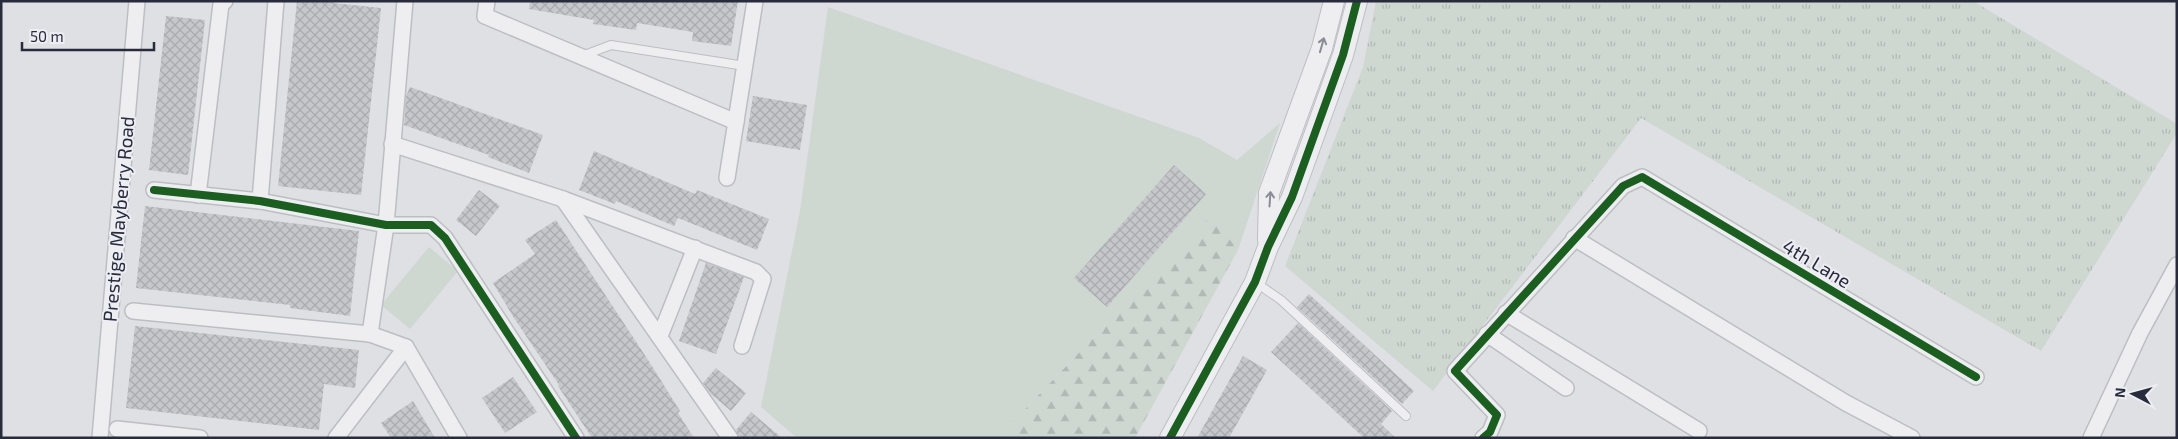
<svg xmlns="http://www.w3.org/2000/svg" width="2178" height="439" viewBox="0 0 2178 439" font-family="'Exo 2',sans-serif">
  <defs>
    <pattern id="grass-tufts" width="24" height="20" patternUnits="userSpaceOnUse" patternTransform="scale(1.25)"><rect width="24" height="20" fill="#ced7d0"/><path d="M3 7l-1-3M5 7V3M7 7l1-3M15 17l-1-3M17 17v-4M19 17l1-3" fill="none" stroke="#b1b9b4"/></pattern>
    <pattern id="forest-firs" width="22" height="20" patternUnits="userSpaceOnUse" patternTransform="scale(1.25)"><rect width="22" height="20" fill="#ced7d0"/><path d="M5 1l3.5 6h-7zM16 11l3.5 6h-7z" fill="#b1b9b4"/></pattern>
    <pattern id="building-cross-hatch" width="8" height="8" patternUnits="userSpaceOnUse" patternTransform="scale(1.25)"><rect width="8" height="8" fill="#c5c7cb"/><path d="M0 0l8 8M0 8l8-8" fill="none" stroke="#a9abaf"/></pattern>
  </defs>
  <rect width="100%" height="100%" fill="#dfe0e4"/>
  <path fill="url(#grass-tufts)" d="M1376 1H1973L2177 124V133L2041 351 1641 118 1433 391 1285 266 1363 67Z"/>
  <path fill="url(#forest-firs)" d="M1212 214 1238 250 1135 438H997Z"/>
  <g fill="#ced7d0">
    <path d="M828 7 1199 138 1237 160 1280 123 1238 250 1211 215 997 438H797L761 407 800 211Z"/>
    <path d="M429 247 458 271 410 329 381 305Z"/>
  </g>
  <g fill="url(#building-cross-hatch)">
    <path d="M297 1H333V3L381 8 361 195 278 186Z"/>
    <path d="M530 1H738L731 46 692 41 693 32 637 23 636 30 593 24 594 20 529 9Z"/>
    <path d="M166 16 205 20 188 175 149 170Z"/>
    <path d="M410 87 543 135 529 173 488 157 489 155 404 125 406 96Z"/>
    <path d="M753 96 807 105 800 150 746 141Z"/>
    <path d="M594 151 695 194 697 190 769 219 757 250 678 218 674 226 616 201 615 204 579 190Z"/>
    <path d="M1174 165 1206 194 1107 307 1074 278Z"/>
    <path d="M479 190 500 206 476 236 456 220Z"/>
    <path d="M145 206 359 231 350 316 290 308V305L136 288Z"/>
    <path d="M556 220 650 363 680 411 678 413 694 438H592L558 386 559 385 514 318 493 283 535 254 525 240Z"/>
    <path d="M706 263 744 277 716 354 679 341Z"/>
    <path d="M1309 294 1414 391 1402 404 1297 307Z"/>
    <path d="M1298 323 1392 411 1381 424 1396 438H1364L1271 352Z"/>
    <path d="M135 326 359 350 355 388 324 384 319 430 126 408Z"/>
    <path d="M1243 356 1267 370 1229 438H1197Z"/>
    <path d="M716 368 746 393 731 411 711 394 703 383Z"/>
    <path d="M513 377 537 412 505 433 482 398Z"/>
    <path d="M413 401 435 438H391L381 423Z"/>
    <path d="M751 412 782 438H739L736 430Z"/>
  </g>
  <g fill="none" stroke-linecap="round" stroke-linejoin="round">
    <g stroke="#bdbec2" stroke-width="10">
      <g id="service">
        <path d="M582 56 611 45 745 66"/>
        <path d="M1255 282 1281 300 1406 416"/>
      </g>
    </g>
    <g stroke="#bdbec2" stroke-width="18">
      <g id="minor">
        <path d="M487 1 485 16 736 122"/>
        <path d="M392 144 563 199 756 272 763 279 742 346"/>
        <path d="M727 178 755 1"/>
        <path d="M154 190 260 201 386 225H431L445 238 576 438"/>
        <path d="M198 195 221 4 225 1"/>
        <path d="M563 199 730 438"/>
        <path d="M260 201 276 1"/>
        <path d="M1574 238 1846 403 1912 438"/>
        <path d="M133 311 370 334 406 347 459 438"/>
        <path d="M1506 313 1699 431"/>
        <path d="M370 334 386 225 405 1"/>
        <path d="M1487 334 1566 388"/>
        <path d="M660 336 695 248"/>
        <path d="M117 429 200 438"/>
        <path d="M100 438 137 1"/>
        <path d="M336 438 406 347"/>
        <path d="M1483 438 1490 432 1497 415 1455 371 1623 186 1642 177 1976 377"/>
        <path d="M2091 438 2140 333 2177 265"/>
      </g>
    </g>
    <g stroke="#bdbec2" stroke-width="22">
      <g id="tertiary">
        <path d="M1268 240 1269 193 1322 48 1334 1"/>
        <path d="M1170 438 1255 282 1268 247 1292 197 1343 55 1357 1"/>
      </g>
    </g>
    <use href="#service" stroke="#eeeef0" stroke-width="8"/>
    <use href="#minor" stroke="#eeeef0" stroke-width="15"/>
    <use href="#tertiary" stroke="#eeeef0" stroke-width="20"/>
    <g stroke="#eceef4" stroke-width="11">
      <g id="cycleway">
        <path d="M154 190 260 201 386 225H431L445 238 576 438"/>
        <path d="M1170 438 1255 282 1268 247 1292 197 1343 55 1357 1"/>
        <path d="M1483 438 1490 432 1497 415 1455 371 1623 186 1642 177 1976 377"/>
      </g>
    </g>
    <use href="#cycleway" stroke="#1b5e20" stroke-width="8"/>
  </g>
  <defs><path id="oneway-shaft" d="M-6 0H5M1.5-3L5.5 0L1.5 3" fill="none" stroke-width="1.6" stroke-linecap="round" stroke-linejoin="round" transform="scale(1.25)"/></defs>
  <g stroke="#8b8c96">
    <use href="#oneway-shaft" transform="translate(1322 45) rotate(-74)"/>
    <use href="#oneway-shaft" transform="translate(1270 199) rotate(-86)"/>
  </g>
  <g text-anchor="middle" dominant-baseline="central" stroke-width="4" stroke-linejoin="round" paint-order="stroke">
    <g font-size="19" fill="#282b3b" stroke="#eceef4">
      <text transform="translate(118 219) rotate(-85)">Prestige Mayberry Road</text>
      <text transform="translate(1817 263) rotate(31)">4th Lane</text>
    </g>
  </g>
  <rect width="2178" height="439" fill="none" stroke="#282b3b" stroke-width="5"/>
  <g transform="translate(2133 394) rotate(276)" stroke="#eceef4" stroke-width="4" paint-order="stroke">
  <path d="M0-4L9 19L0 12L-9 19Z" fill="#282b3b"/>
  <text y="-8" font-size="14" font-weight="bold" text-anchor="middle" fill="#282b3b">N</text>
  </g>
  <path d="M22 42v8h132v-8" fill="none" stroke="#282b3b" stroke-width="2.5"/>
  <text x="30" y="42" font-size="15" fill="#282b3b" stroke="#eceef4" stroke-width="4" paint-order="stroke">50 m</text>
</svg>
